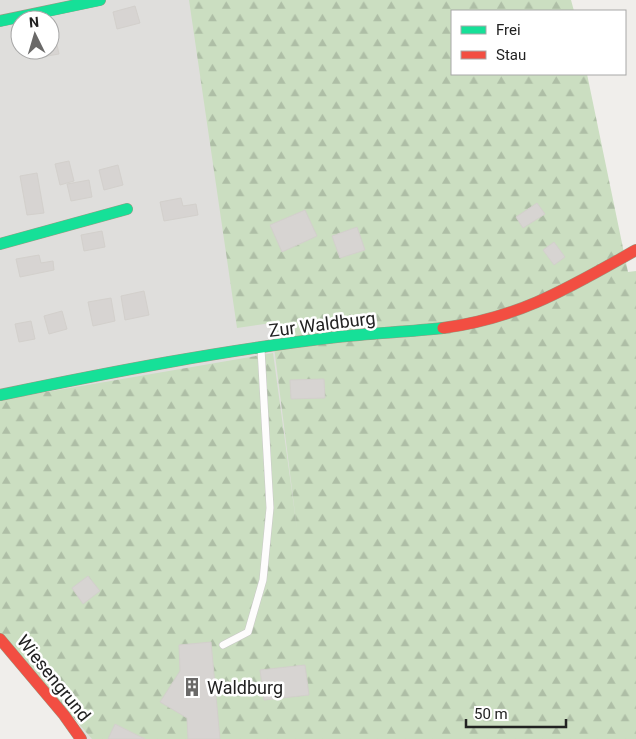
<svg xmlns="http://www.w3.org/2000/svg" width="636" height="739" viewBox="0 0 636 739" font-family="Roboto,sans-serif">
  <defs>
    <pattern id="forest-firs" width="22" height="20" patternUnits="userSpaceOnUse" patternTransform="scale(1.25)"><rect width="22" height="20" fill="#cbdec1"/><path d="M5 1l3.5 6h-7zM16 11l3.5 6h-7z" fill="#aebea6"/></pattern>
  </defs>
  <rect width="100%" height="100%" fill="#f0eeeb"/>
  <path fill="#dfdedc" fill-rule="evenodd" d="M0 0H236L324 739H83L0 402ZM20 20H50V50H20Z"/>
  <path fill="url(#forest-firs)" d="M189 0H571L574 11H452V74H587L628 272 636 271V739H92L0 633V400L273 353 297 529 271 323 237 328Z"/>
  <g fill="#d7d4d2" stroke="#d3d0cc">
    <path d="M135 6 140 23 117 29 113 12Z"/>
    <path d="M50 31H54L59 54 36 58 34 50H50Z"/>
    <path d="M69 161 74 181 60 185 55 164Z"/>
    <path d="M118 165 123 185 104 190 99 170Z"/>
    <path d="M37 173 44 213 27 215 20 176Z"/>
    <path d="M89 180 92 197 71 201 67 184Z"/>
    <path d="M181 198 183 206 196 204 198 215 164 221 160 202Z"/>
    <path d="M537 203 545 214 523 228 516 217Z"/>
    <path d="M305 210 317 236 282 252 270 225Z"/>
    <path d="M357 227 365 250 340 258 332 236Z"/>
    <path d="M102 231 105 247 84 251 81 235Z"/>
    <path d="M554 242 565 257 554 265 543 250Z"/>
    <path d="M39 255 41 263 53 261 54 270 20 277 16 259Z"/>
    <path d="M144 291 149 315 125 320 121 296Z"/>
    <path d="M111 298 115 321 93 326 88 302Z"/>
    <path d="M62 311 67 329 49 334 44 316Z"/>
    <path d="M31 321 35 339 19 342 15 324Z"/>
    <path d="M324 379 325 398 291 399 290 380Z"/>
    <path d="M88 576 100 591 83 604 72 588Z"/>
    <path d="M211 642 220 739H188L187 718 160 702 180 671 179 645Z"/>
    <path d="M305 665 309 695 264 700 260 670Z"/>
    <path d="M115 724 145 739H108Z"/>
  </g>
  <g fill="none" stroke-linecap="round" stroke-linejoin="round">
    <g stroke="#c9c8c7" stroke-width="8">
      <path id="lane" d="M223 645 248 632 263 580 270 508 261 349"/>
    </g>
    <g stroke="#999a82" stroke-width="12">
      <g id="fast">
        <path d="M0 21 100 0"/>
        <path d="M0 244 127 209"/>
        <path d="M0 395C111 372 224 350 337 337 372 333 407 332 443 328"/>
      </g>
    </g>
    <g stroke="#999a82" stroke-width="12">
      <g id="jam">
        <path d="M443 328C520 318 570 287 636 250"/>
        <path d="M0 639 64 715 81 739"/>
      </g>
    </g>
    <use href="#lane" stroke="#fdfcfc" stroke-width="7"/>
    <use href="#fast" stroke="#16e098" stroke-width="11"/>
    <use href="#jam" stroke="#f24e42" stroke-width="11"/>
  </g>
  <defs>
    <g id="building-bare" transform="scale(1.5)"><path d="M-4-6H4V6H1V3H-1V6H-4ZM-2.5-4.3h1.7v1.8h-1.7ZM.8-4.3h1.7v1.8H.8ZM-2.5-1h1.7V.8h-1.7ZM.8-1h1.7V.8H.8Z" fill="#6a6968" stroke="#fff" stroke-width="2.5" paint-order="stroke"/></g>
  </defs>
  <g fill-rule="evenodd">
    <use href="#building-bare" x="192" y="687"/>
  </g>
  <g text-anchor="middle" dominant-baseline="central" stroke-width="5" stroke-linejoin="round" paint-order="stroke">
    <g font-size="18" fill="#222" stroke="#fff">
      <text transform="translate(322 324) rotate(-7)">Zur Waldburg</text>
      <text transform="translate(54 678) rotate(51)">Wiesengrund</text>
    </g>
    <g font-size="18" fill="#222" stroke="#fff" text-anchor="start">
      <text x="207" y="687">Waldburg</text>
    </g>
  </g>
  <rect x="451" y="10" width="175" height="65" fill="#ffffff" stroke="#a7a7a7"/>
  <rect x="461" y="26" width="25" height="8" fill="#16e098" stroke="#a7a7a7"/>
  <text x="496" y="35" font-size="15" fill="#222222">Frei</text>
  <rect x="461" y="51" width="25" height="8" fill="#f24e42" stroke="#a7a7a7"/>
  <text x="496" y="60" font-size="15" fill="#222222">Stau</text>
  <g transform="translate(35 35) rotate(355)"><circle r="24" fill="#ffffff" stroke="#a7a7a7"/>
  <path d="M0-4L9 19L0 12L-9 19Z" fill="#6a6968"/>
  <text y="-8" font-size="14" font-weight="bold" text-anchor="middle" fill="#222222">N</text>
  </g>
  <path d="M466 719v8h100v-8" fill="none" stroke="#222222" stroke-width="2.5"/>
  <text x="474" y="719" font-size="15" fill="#222222" stroke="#ffffff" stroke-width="4" paint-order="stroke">50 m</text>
</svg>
